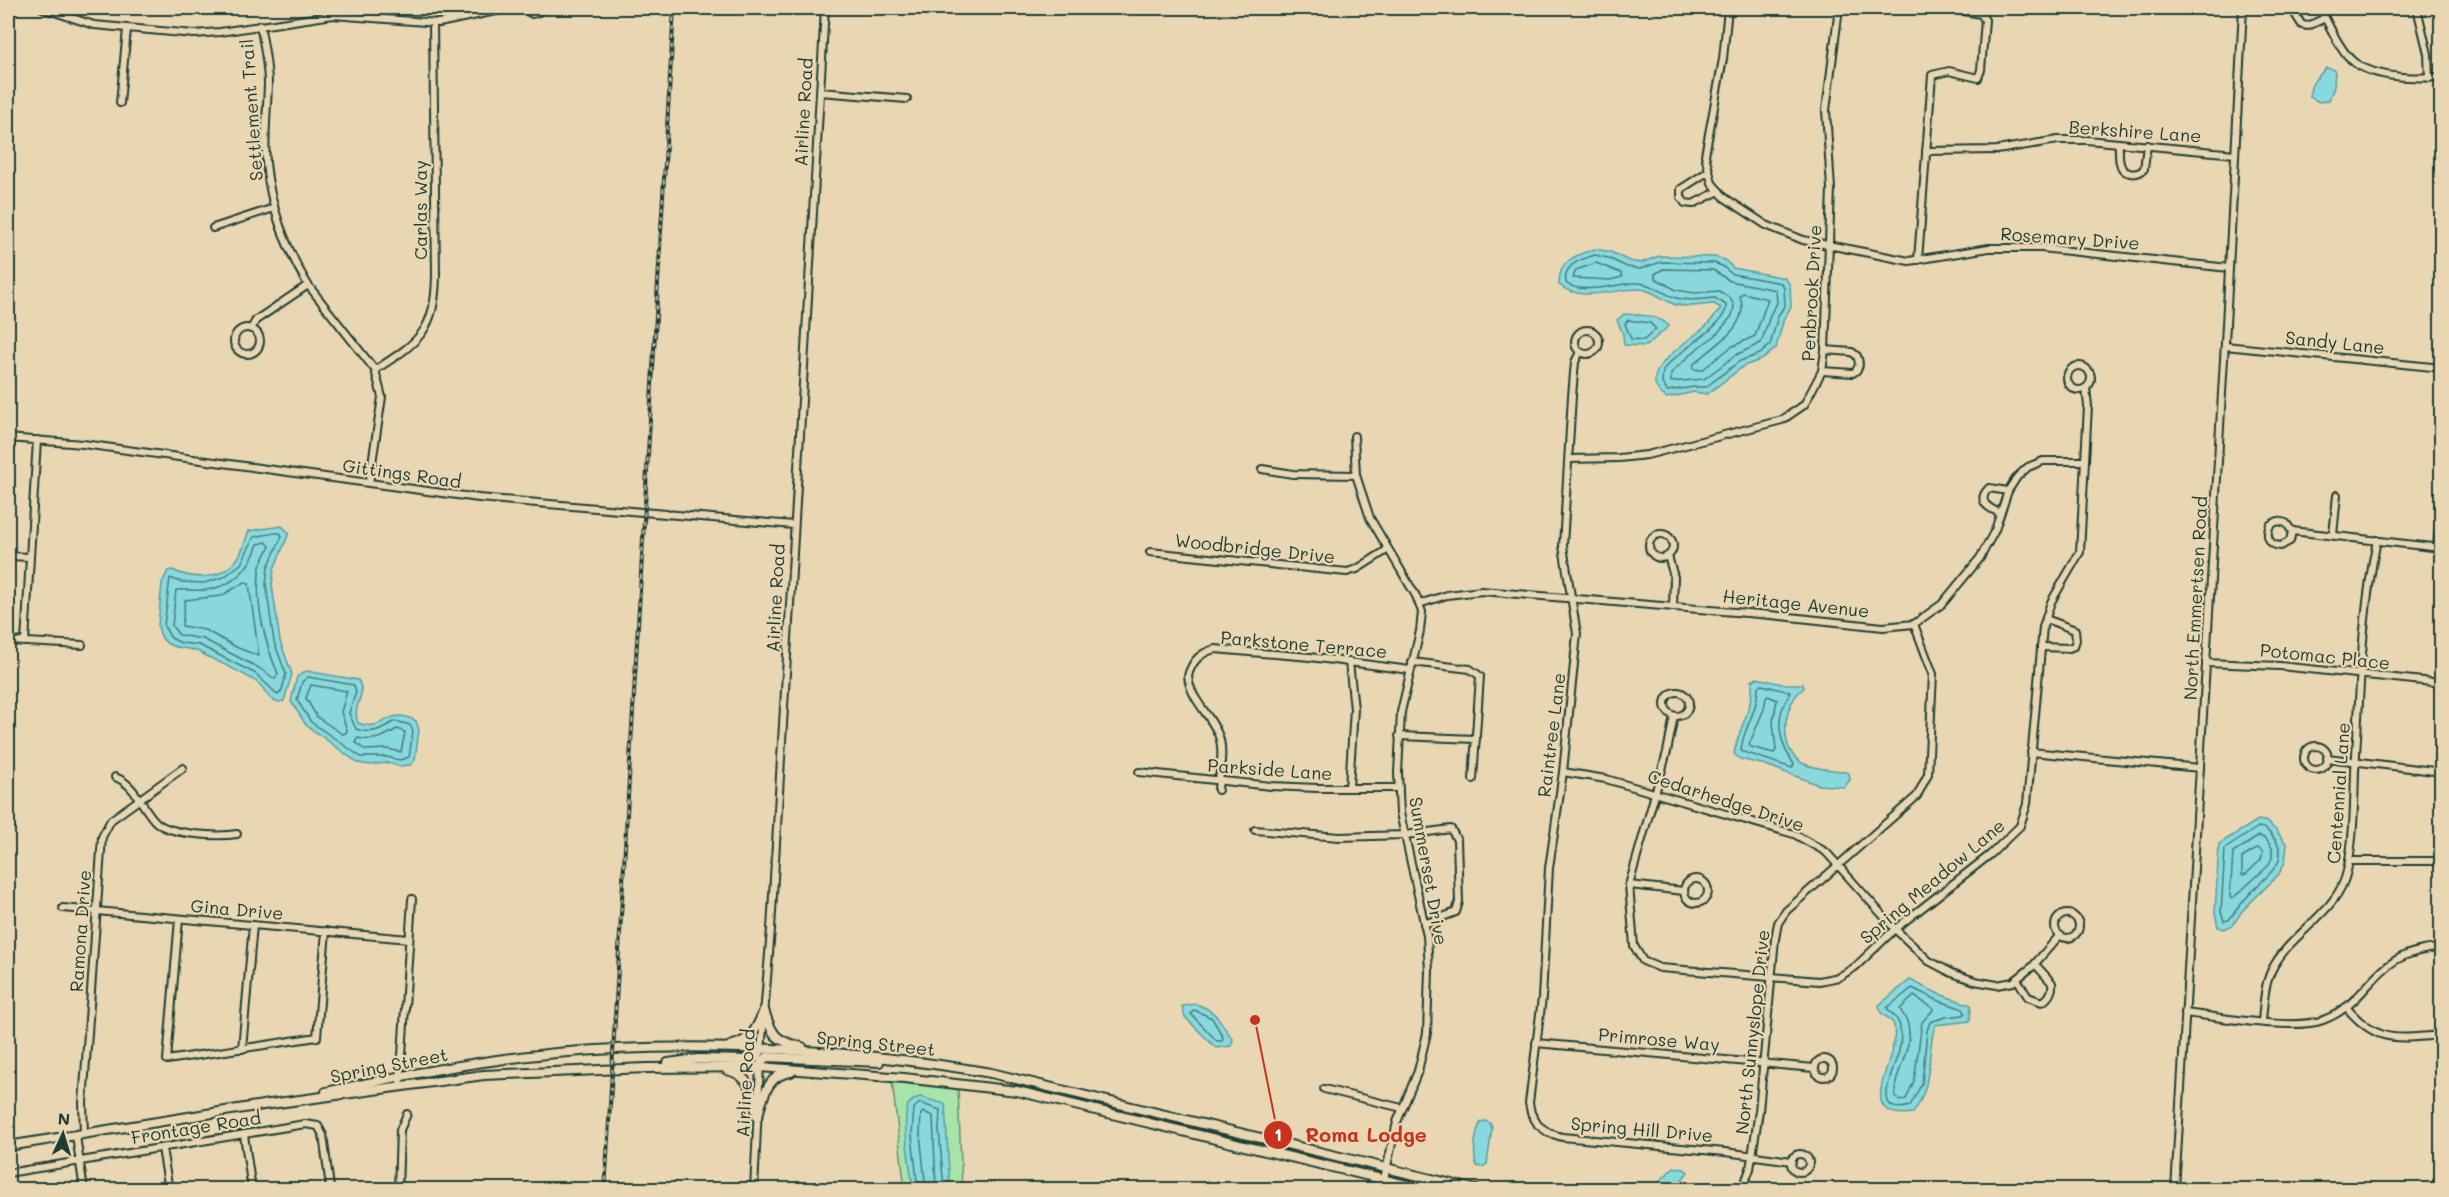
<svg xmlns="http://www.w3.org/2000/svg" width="2449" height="1197" viewBox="0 0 2449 1197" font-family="Mali,sans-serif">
  <rect width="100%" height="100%" fill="#e9d7b4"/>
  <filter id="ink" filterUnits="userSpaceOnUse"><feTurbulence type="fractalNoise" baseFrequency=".0167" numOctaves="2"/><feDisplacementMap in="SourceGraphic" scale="12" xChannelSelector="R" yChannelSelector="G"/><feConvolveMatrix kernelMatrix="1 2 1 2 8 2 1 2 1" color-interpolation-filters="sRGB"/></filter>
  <g filter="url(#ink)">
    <path fill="#a8e4aa" stroke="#64906f" stroke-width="1.5" d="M892 1081 958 1088 962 1189H905Z"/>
    <g fill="#87d9de" stroke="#5d9b9a" stroke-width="1.5">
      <path d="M2326 68 2335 70 2334 87 2329 100 2319 102 2310 97C2309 83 2317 78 2326 68Z"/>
      <path d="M1595 249 1611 252 1629 261 1641 263 1659 256 1715 257 1725 260 1733 268 1785 278 1790 285 1791 307 1784 318 1776 348 1763 359 1744 366 1707 394 1694 392 1667 398C1629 375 1691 340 1706 326 1711 321 1716 314 1721 308L1714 304C1700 305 1682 309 1669 302 1658 296 1648 288 1635 289 1611 290 1580 302 1559 285 1558 261 1575 255 1595 249Z"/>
      <path d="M1624 314C1638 315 1659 315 1669 326L1646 346 1624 345 1623 334 1617 320Z"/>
      <path d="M282 526 289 533 274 569 272 585 280 641 292 674 284 701 279 702C267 700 267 691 259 684 247 674 217 662 201 653 184 643 163 655 158 626L162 583 168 571 172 570C194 580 221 581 238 558 243 550 245 540 249 531Z"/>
      <path d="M306 671 358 680C368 697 351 704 358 723 385 734 385 705 416 721L419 730 415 760 410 765 400 766 387 763 370 765 358 763 306 725 291 701 297 677Z"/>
      <path d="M1757 678 1782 684H1803L1804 688C1783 702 1777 749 1802 763 1816 770 1834 769 1849 773L1850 780 1844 787 1819 785 1766 765 1740 759 1734 754C1738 727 1754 710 1752 681Z"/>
      <path d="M2258 820 2265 821 2276 830 2287 845 2285 862 2279 874 2242 911 2233 925 2224 929 2218 927 2215 913 2219 844Z"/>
      <path d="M1910 980 1939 994 1971 1005 1970 1021 1935 1025C1926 1056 1934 1084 1913 1113 1848 1121 1902 1054 1894 1026 1893 1020 1885 1016 1881 1013L1879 1005Z"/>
      <path d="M1196 1004C1220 1012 1218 1022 1233 1039L1231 1046 1216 1048 1185 1017 1182 1006Z"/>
      <path d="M920 1097 945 1104 950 1189H913C911 1169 901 1122 908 1105 911 1100 915 1099 920 1097Z"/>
      <path d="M1485 1121 1490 1123 1492 1128 1487 1164 1482 1167 1477 1166C1472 1155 1475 1132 1481 1122Z"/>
      <path d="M1674 1167 1684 1169 1688 1172 1675 1189H1652Z"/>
    </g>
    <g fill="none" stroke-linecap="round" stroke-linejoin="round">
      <g stroke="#497b78" stroke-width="1.5">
        <path d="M1595 255 1608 258 1627 267 1640 269 1661 262 1714 263 1722 266 1732 274 1781 283 1784 288 1785 305 1778 316 1770 345 1760 354 1740 361 1706 387H1694L1667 391 1662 383C1662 379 1662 373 1664 369 1676 351 1728 326 1726 305L1715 298C1701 299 1687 302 1673 297 1660 292 1651 282 1634 283 1617 284 1580 295 1566 283 1562 265 1581 259 1595 255Z"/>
        <path d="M1596 263 1621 273 1622 277 1610 280 1573 278 1576 270Z"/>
        <path d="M1663 269 1713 270 1730 281 1776 290 1777 303 1771 313 1761 343 1736 355 1704 379 1671 382V373L1699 347 1715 336 1732 316 1734 306 1730 298 1719 291 1695 293 1676 290 1655 278V274Z"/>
        <path d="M1743 293 1768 299 1755 336 1731 347 1702 370 1693 369V365C1712 346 1751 328 1740 296Z"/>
        <path d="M1628 320 1650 323 1656 329 1644 340 1631 339 1625 324Z"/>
        <path d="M274 533H280L282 536 268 567 266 585 274 642 286 674 282 690 278 695 256 674 199 645 181 643 171 638 164 626 170 578 181 582 204 583 224 577 241 564 254 537Z"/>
        <path d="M266 542 270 546C267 553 262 560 260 567 254 602 265 643 278 674L275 679 259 668 203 639 179 635 172 626 176 590C185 589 195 591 204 590 232 588 250 569 258 544Z"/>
        <path d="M245 582 249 584 259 656 238 648 205 630 182 626 185 600 221 596Z"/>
        <path d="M308 677 354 685 356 692 349 713 356 729C372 735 382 729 395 721L410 725 413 731 409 757 400 760 387 757H361L311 722 297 700 302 682Z"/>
        <path d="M311 685 347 691 341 712 347 730 346 733 342 734 317 717 306 698Z"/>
        <path d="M1762 685 1790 692C1789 697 1786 700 1784 705 1775 725 1782 748 1794 764L1792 768 1741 751C1742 728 1758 714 1758 687Z"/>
        <path d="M1768 696 1777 700 1773 721 1776 750 1774 753 1751 747 1749 745 1764 709 1766 698Z"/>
        <path d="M397 729 405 732 401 752 387 749 365 750 355 742 358 738C373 742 384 737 397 729Z"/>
        <path d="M2258 827C2265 827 2269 831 2273 837 2291 859 2271 872 2256 887 2246 898 2237 908 2229 920L2224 921 2221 912 2225 849Z"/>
        <path d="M2259 836 2266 839 2272 848V858L2268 866 2232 899 2230 897 2233 853Z"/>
        <path d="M2258 848 2263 852 2261 860 2246 874 2242 875V858Z"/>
        <path d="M1912 988 1937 1000 1963 1009 1965 1013 1963 1015 1946 1017 1930 1022 1927 1031 1922 1083 1910 1106C1869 1118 1894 1068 1899 1051 1901 1044 1901 1034 1900 1027 1899 1018 1891 1014 1887 1008Z"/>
        <path d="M1914 996 1934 1009 1922 1022 1914 1081 1906 1099 1900 1101 1895 1097C1893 1071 1916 1047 1907 1021 1905 1017 1902 1013 1900 1009Z"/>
        <path d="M1194 1010 1212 1018 1223 1037 1222 1041H1217L1191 1014Z"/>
        <path d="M918 1190 912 1135 914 1108 920 1103 940 1110 939 1130 944 1190"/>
        <path d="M926 1190 920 1134 921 1114 923 1112 933 1116 936 1190"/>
      </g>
      <g stroke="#1f3d34" stroke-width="10">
        <g id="minor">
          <path d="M42 8 94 25 194 34 220 32 333 15 439 23 510 8"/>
          <path d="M522 8 532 14 539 12 542 8"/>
          <path d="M1728 8 1723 59 1705 155 1712 183 1725 198 1766 225 1803 240 1909 261 1989 248H2041L2229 268"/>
          <path d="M2297 8 2295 14 2302 25 2308 26 2325 18"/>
          <path d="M2320 8C2328 23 2341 53 2355 63 2378 79 2415 78 2442 77"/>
          <path d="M2417 8 2428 54 2429 78"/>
          <path d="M260 25C264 45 268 64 268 85 267 111 264 137 266 163 270 205 286 249 308 285L375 370 382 397 369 483"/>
          <path d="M820 92 907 99"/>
          <path d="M120 103 127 29"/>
          <path d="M2118 143C2120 149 2118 157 2120 163 2122 175 2137 176 2144 169L2147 145"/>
          <path d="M1926 151 1997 150 2058 140H2087L2235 154"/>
          <path d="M1709 171 1681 189V197L1685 203 1693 204 1719 191"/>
          <path d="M213 228 274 208"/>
          <path d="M1918 260 1932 75 1949 71 1978 78 1981 70 1985 20 1981 14 1947 8"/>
          <circle cx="247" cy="341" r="13"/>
          <path d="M251 329 256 320 308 285"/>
          <circle cx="1587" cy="342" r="12"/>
          <path d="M2225 346 2442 368"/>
          <path d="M1580 352 1575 362 1572 396 1563 546 1577 634 1563 772 1549 868 1542 998 1529 1103 1531 1113 1538 1125 1549 1133 1562 1137 1725 1152 1792 1161"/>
          <circle cx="2079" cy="378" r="12"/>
          <path d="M375 370C420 341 435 331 436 275L433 23"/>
          <path d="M1822 371 1853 373C1860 369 1860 363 1857 356L1852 352 1825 350"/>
          <path d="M1354 436 1356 475 1370 518 1416 596 1422 612 1420 631 1401 712 1398 773 1400 813 1427 936 1429 971 1427 1033 1418 1071 1397 1122 1384 1179"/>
          <path d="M8 438 83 444 479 498 794 525"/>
          <path d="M1569 459 1619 458 1647 455 1782 420 1804 405 1822 371 1825 351 1831 189 1826 110 1839 8"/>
          <path d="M1262 469 1293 474 1356 475"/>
          <path d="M2000 513C1988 508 1976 501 1989 488L2008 491"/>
          <path d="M2292 531 2290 541 2281 546C2269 545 2265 537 2270 525L2278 521 2286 523 2292 531 2432 547 2442 550"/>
          <circle cx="1661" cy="546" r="12"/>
          <path d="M2333 535 2337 495"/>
          <path d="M2437 548 2441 505"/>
          <path d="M1150 552 1347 572 1357 569 1387 550"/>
          <path d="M8 556 30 557"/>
          <path d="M1668 556 1674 577 1673 607"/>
          <path d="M1419 604 1447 595 1482 591 1771 615 1883 627 1914 624 1942 604 1980 558 1995 530 2008 491 2017 477 2028 467 2043 461H2085"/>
          <path d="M8 641 82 645"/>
          <path d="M25 642 37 440"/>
          <path d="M2041 647 2069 648 2074 646 2076 640 2075 630 2046 619"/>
          <path d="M1412 662 1470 669 1480 676 1473 779"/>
          <path d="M2206 663 2280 666 2442 683"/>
          <circle cx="1677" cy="704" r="12"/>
          <path d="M8 714 10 725 8 743"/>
          <path d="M1674 716 1667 752 1629 885 1634 946 1643 961 1660 968 1819 981 1839 977 1855 967 1895 929 1991 854 2020 826 2027 804 2043 627 2051 602 2080 552 2088 406 2086 388"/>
          <path d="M1399 736 1476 739"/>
          <circle cx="2316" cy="758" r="12"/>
          <path d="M2031 752 2200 768"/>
          <path d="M2327 758 2442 772"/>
          <path d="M1139 772 1271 786 1317 788H1399"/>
          <path d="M1563 772 1606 779 1794 834 1826 852 1895 929 1929 961 1952 973 1975 981 1997 985 2013 982 2032 967 2060 935"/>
          <path d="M115 777C135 784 141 806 155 821 168 835 219 837 237 834"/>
          <path d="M1349 788 1354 709 1349 662"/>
          <path d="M1218 790C1219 773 1225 750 1218 734 1210 714 1190 699 1188 676 1192 661 1200 653 1215 649L1310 657 1410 670"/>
          <path d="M1255 830 1339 837 1405 835 1451 829 1457 840 1459 902 1456 912 1424 924"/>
          <path d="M2349 861H2442"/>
          <circle cx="1696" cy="891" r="12"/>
          <path d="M1629 885 1684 891"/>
          <path d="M63 908 409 939"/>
          <circle cx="2067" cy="926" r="12"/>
          <path d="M179 919 167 1060 317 1037 326 931"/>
          <path d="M2017 979 2028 997 2042 1002C2049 998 2053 991 2052 983L2035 964"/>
          <path d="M2346 1007C2378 1045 2397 1038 2442 1035"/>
          <path d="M2185 1013C2219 1017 2294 1031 2323 1020 2373 1002 2371 950 2442 948"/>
          <path d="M2262 1021C2264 1002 2264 981 2275 964 2295 930 2338 912 2347 871 2354 839 2354 805 2355 771 2360 694 2361 616 2377 540"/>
          <path d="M1536 1043 1814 1068"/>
          <path d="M242 1049 253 925"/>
          <path d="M761 1052 771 929 825 8"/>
          <circle cx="1824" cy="1068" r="9"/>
          <path d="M400 1086 412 899"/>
          <path d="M1324 1089 1402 1108"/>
          <path d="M84 1134 83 1103 102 837 111 820 183 768"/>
          <path d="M244 1135 252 1190"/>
          <path d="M76 1136 84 1190"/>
          <path d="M162 1148 169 1190"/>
          <circle cx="1800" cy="1163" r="9"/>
          <path d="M8 1173 305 1124 318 1126 323 1135 330 1187 332 1190"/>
          <path d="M398 1190 400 1130 407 1114"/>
          <path d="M754 1190 760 1065"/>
          <path d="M1742 1190 1750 1169 1759 1111 1775 939 1778 923 1786 911 1917 796 1928 774 1933 674 1914 624"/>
          <path d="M2175 1190 2226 325 2243 8"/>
          <path d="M2432 1190 2442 1174"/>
        </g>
      </g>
      <g stroke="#1f3d34" stroke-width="12">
        <g id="major">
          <path d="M764 1010C772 1036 776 1041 802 1047"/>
          <path d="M730 1046C751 1041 757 1029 764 1010"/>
          <path d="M668 1063 698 1059 752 1060 757 1057 761 1049"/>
          <path d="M760 1067 762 1061 767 1057 879 1062"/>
          <path d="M727 1070C751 1075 753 1095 757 1117"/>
          <path d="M326 1092C421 1071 518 1053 615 1049 741 1043 867 1052 991 1073L1477 1190"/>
          <path d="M758 1115C764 1095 767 1075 791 1072"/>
          <path d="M8 1146 263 1105 484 1075 646 1068 760 1067 904 1078 1017 1091 1427 1190"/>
        </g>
      </g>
      <use href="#minor" stroke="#e9d7b4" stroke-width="6"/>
      <use href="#major" stroke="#e9d7b4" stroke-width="8"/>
      <g stroke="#1f3d34" stroke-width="4">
        <path id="rail" d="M605 1190 674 8"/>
      </g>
      <use href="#rail" stroke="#e9d7b4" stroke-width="1.5" stroke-dasharray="4.5" stroke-linecap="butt"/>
    </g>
  </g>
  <g text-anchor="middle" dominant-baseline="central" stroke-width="4.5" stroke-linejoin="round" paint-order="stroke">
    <g font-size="18" fill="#1f3d34" stroke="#e9d7b4">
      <text transform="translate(251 110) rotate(-94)">Settlement Trail</text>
      <text transform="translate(803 112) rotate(-87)">Airline Road</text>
      <text transform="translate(2135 131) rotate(4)">Berkshire Lane</text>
      <text transform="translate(420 210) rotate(-90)">Carlas Way</text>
      <text transform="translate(2070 238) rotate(4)">Rosemary Drive</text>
      <text transform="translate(1811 293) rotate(-87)">Penbrook Drive</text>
      <text transform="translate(2335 342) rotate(6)">Sandy Lane</text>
      <text transform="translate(402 473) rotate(8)">Gittings Road</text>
      <text transform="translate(1255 548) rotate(6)">Woodbridge Drive</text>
      <text transform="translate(775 598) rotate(-87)">Airline Road</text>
      <text transform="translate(2195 598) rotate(-87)">North Emmertsen Road</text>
      <text transform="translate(1796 603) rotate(6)">Heritage Avenue</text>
      <text transform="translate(1304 644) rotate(5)">Parkstone Terrace</text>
      <text transform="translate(2325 656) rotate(6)">Potomac Place</text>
      <text transform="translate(1551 735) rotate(-83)">Raintree Lane</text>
      <text transform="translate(1270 769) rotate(4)">Parkside Lane</text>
      <text transform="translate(2338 793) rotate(-86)">Centennial Lane</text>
      <text transform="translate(1726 800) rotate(18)">Cedarhedge Drive</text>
      <text transform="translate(1429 871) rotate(80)">Summerset Drive</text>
      <text transform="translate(1932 881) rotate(-40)">Spring Meadow Lane</text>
      <text transform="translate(237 909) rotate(5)">Gina Drive</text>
      <text transform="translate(80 931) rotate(-86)">Ramona Drive</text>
      <text transform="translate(1752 1032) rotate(-84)">North Sunnyslope Drive</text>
      <text transform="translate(1659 1039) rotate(5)">Primrose Way</text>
      <text transform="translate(876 1043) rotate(6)">Spring Street</text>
      <text transform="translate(389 1065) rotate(-11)">Spring Street</text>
      <text transform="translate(745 1083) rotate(-87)">Airline Road</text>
      <text transform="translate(196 1127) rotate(-9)">Frontage Road</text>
      <text transform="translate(1642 1129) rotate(5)">Spring Hill Drive</text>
    </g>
  </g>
  <path fill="none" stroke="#c8321e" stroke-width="2" d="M1255 1020L1278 1135"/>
  <g fill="#c8321e" stroke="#e9d7b4" stroke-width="2">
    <circle cx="1255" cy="1020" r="6"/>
    <circle cx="1278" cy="1135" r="15"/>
  </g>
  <g font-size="18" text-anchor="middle" font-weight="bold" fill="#fff">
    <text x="1278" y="1141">1</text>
  </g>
  <g font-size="20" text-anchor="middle" font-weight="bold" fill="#c8321e" stroke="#e9d7b4" stroke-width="4.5" stroke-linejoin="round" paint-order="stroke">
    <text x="1366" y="1142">Roma Lodge</text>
  </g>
  <rect width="2449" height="1197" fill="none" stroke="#e9d7b4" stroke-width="30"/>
  <rect x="15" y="15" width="2419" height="1167" fill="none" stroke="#1f3d34" stroke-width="2" filter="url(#ink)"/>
  <g transform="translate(63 1134) rotate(4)" stroke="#e9d7b4" stroke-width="4.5" paint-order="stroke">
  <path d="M0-4.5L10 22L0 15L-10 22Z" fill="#1f3d34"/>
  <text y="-9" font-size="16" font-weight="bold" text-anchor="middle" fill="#1f3d34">N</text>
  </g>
</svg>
